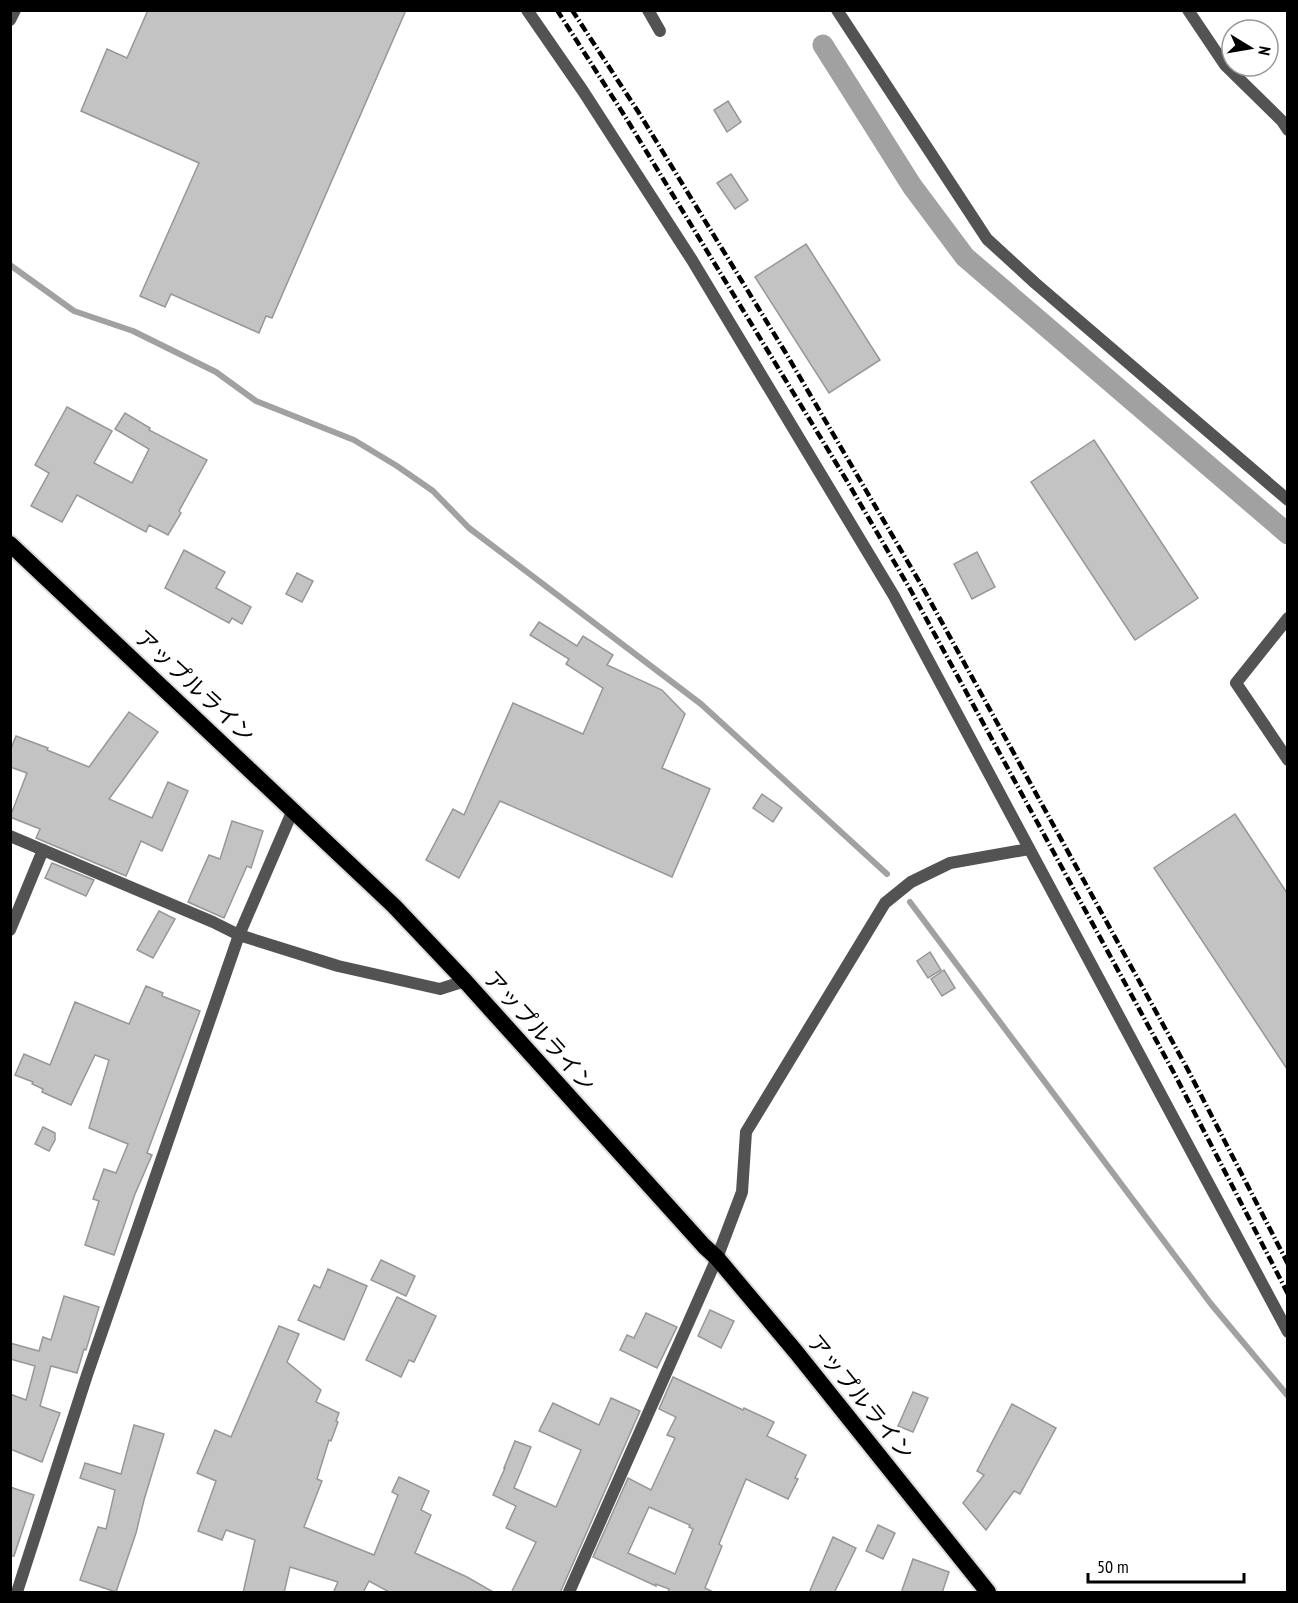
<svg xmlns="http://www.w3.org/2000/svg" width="1298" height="1603" viewBox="0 0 1298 1603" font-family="'PT Sans Narrow','Noto Sans JP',sans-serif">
  <rect width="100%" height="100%" fill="#fff"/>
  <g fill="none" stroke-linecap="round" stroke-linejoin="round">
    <g stroke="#a1a1a1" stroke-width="6">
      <path d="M10 265 74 311 133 331 216 372 256 401 354 440 397 466 433 491 469 528 701 704 887 874"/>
      <path d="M910 902 1211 1304 1288 1396"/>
    </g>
    <path stroke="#a1a1a1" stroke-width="21" d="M823 45 912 186 965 257 1288 534"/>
  </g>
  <g fill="#c3c3c3" stroke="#979797" stroke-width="1.5" fill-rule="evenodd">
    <path d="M148 10H406L272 318 266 316 259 333 171 294 165 307 140 296 199 163 81 111 107 49 127 58Z"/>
    <path d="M728 101 741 122 727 132 714 110Z"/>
    <path d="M731 174 748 200 735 209 717 183Z"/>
    <path d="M806 244 880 360 829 393 755 277Z"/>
    <path d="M67 407 112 431 94 463 132 483 149 449 115 429 125 413 150 428 149 430 207 460 179 511 181 513 168 535 149 525 146 532 77 495 62 522 31 506 49 473 35 465Z"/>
    <path d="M1094 440 1198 598 1135 640 1031 482Z"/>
    <path d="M184 550 225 572 216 588 251 607 242 624 232 618 229 623 165 588Z"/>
    <path d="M977 552 995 587 972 599 954 564Z"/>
    <path d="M297 573 313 581 302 602 286 594Z"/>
    <path d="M539 622 577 646 583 636 613 655 607 665 662 690 685 714 662 768 710 789 672 877 500 801 459 878 426 860 453 809 464 815 513 703 583 734 603 688 566 664 569 659 530 635Z"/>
    <path d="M129 712 158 732 109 799 152 818 168 782 188 791 162 851 141 841 126 876 36 838 40 829 10 817 27 773 10 767V751L16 736 48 748 47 750 89 767Z"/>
    <path d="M762 794 782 808 773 822 753 808Z"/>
    <path d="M1235 814 1287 893V1069L1154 868Z"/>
    <path d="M232 821 263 831 251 868 247 866 224 918 188 902 209 855 220 859Z"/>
    <path d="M52 863 94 880 86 896 45 878Z"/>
    <path d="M159 911 175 919 153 958 137 950Z"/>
    <path d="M930 952 941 970 928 978 917 961Z"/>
    <path d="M944 970 955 988 942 996 931 979Z"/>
    <path d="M146 986 163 993 162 996 200 1011 147 1153 152 1155 135 1194 114 1255 85 1245 99 1201 93 1199 104 1169 116 1173 128 1144 89 1128 109 1060 95 1055 71 1105 42 1092 43 1089 32 1084 33 1082 15 1075 24 1054 50 1065 75 1002 129 1024Z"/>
    <path d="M43 1127 55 1133V1140L49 1151 35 1144Z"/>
    <path d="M381 1260 415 1276 406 1296 371 1280Z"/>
    <path d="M328 1269 367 1286 344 1340 298 1320 314 1285 320 1288Z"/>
    <path d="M64 1296 99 1307 86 1350 84 1349 77 1373 51 1366 40 1406 60 1413 42 1462 10 1449V1394L26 1400 35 1366 10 1359V1343L39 1351 43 1337 51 1340Z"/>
    <path d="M397 1297 436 1316 414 1362 409 1360 401 1377 366 1360Z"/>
    <path d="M710 1310 734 1321 721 1348 698 1336Z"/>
    <path d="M646 1313 677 1327 657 1368 620 1350 627 1335 634 1338Z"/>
    <path d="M279 1326 299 1334 287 1362 321 1390 316 1402 339 1413 336 1421 338 1422 331 1441 329 1440 317 1479 322 1481 304 1527 374 1555 398 1495 392 1492 399 1477 429 1491 421 1510 431 1515 415 1553 467 1577 495 1593H391L369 1581 363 1593H333L338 1582 290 1567 284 1593H243L255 1540 226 1530 222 1540 198 1531 216 1481 197 1473 215 1430 231 1437Z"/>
    <path d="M673 1377 743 1410 744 1408 774 1422 767 1436 806 1455 795 1478 798 1479 788 1499 746 1479 719 1544 722 1546 705 1588 715 1593H668L669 1589 656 1584V1586L593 1557 628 1478 651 1490 675 1438 667 1435 676 1417 659 1409ZM649 1507 690 1525 689 1527 693 1529 675 1574 628 1553Z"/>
    <path d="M913 1392 928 1398 913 1432 898 1426Z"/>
    <path d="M611 1398 640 1411 560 1593H511L536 1542 506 1528 516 1506 493 1495 505 1468H504L515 1441 531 1447 514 1488 556 1507 581 1450 539 1431 553 1403 599 1425Z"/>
    <path d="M1012 1404 1056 1428 1020 1494 1014 1491 986 1530 963 1503 984 1475 977 1471Z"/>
    <path d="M134 1425 164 1434 144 1500 136 1533 116 1592 80 1580 98 1527 106 1529 115 1490 80 1478 85 1463 121 1474Z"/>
    <path d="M10 1487 34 1495 14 1556H10Z"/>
    <path d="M878 1525 895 1533 883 1559 866 1551Z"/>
    <path d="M833 1537 856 1548 834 1593H809Z"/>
    <path d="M913 1559 949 1572 942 1593H901Z"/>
  </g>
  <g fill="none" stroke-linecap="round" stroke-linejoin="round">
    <g stroke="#dbdbdb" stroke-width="20">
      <path id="trunk" d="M10 544 394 906 465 981 704 1246 717 1258 796 1352 988 1592"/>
    </g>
    <g stroke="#535353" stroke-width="12">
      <path d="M648 10 660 31"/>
      <path d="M837 10 987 239 1035 283 1288 500"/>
      <path d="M1188 10 1225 65 1282 121 1288 130"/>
      <path d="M1288 618 1236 683 1288 760"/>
      <path d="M10 836 213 922 239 935 338 966 440 989 465 981"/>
      <path d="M10 930 43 850"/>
      <path d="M17 1592 87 1375 239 935 293 810"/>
      <path d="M569 1592 717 1258 742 1192 746 1132 885 903 911 882 950 863 1029 849"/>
    </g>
    <g stroke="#535353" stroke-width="12">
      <path d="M527 10 583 91 692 260 894 596 1288 1332"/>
      <path d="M10 20 15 10"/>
    </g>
    <use href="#trunk" stroke="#000" stroke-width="16"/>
    <g stroke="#000" stroke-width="4.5" stroke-dasharray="9 3 1.5 3" stroke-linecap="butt">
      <path d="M557 10 626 118 847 481 910 589 1174 1073 1288 1294"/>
      <path d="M572 10 639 113 784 350 923 588 1188 1070 1288 1264"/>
    </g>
  </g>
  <g text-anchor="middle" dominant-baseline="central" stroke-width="6" stroke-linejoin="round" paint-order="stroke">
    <g font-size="22" fill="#000" stroke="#fff">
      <text transform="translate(195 686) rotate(43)">アップルライン</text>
      <text transform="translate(540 1031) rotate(48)">アップルライン</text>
      <text transform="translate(861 1397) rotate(51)">アップルライン</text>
    </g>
  </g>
  <rect width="1298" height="1603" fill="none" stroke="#000000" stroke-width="24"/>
  <g transform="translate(1250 48) rotate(101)"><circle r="28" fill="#ffffff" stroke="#999999" stroke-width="1.5"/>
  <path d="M0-4.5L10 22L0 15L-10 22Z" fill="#000000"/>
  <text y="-9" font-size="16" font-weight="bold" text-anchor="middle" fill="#000000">N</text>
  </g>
  <path d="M1088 1573v9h156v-9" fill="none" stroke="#000000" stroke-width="3"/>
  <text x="1097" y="1573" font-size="18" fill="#000000" stroke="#ffffff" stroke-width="4.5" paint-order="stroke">50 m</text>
</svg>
